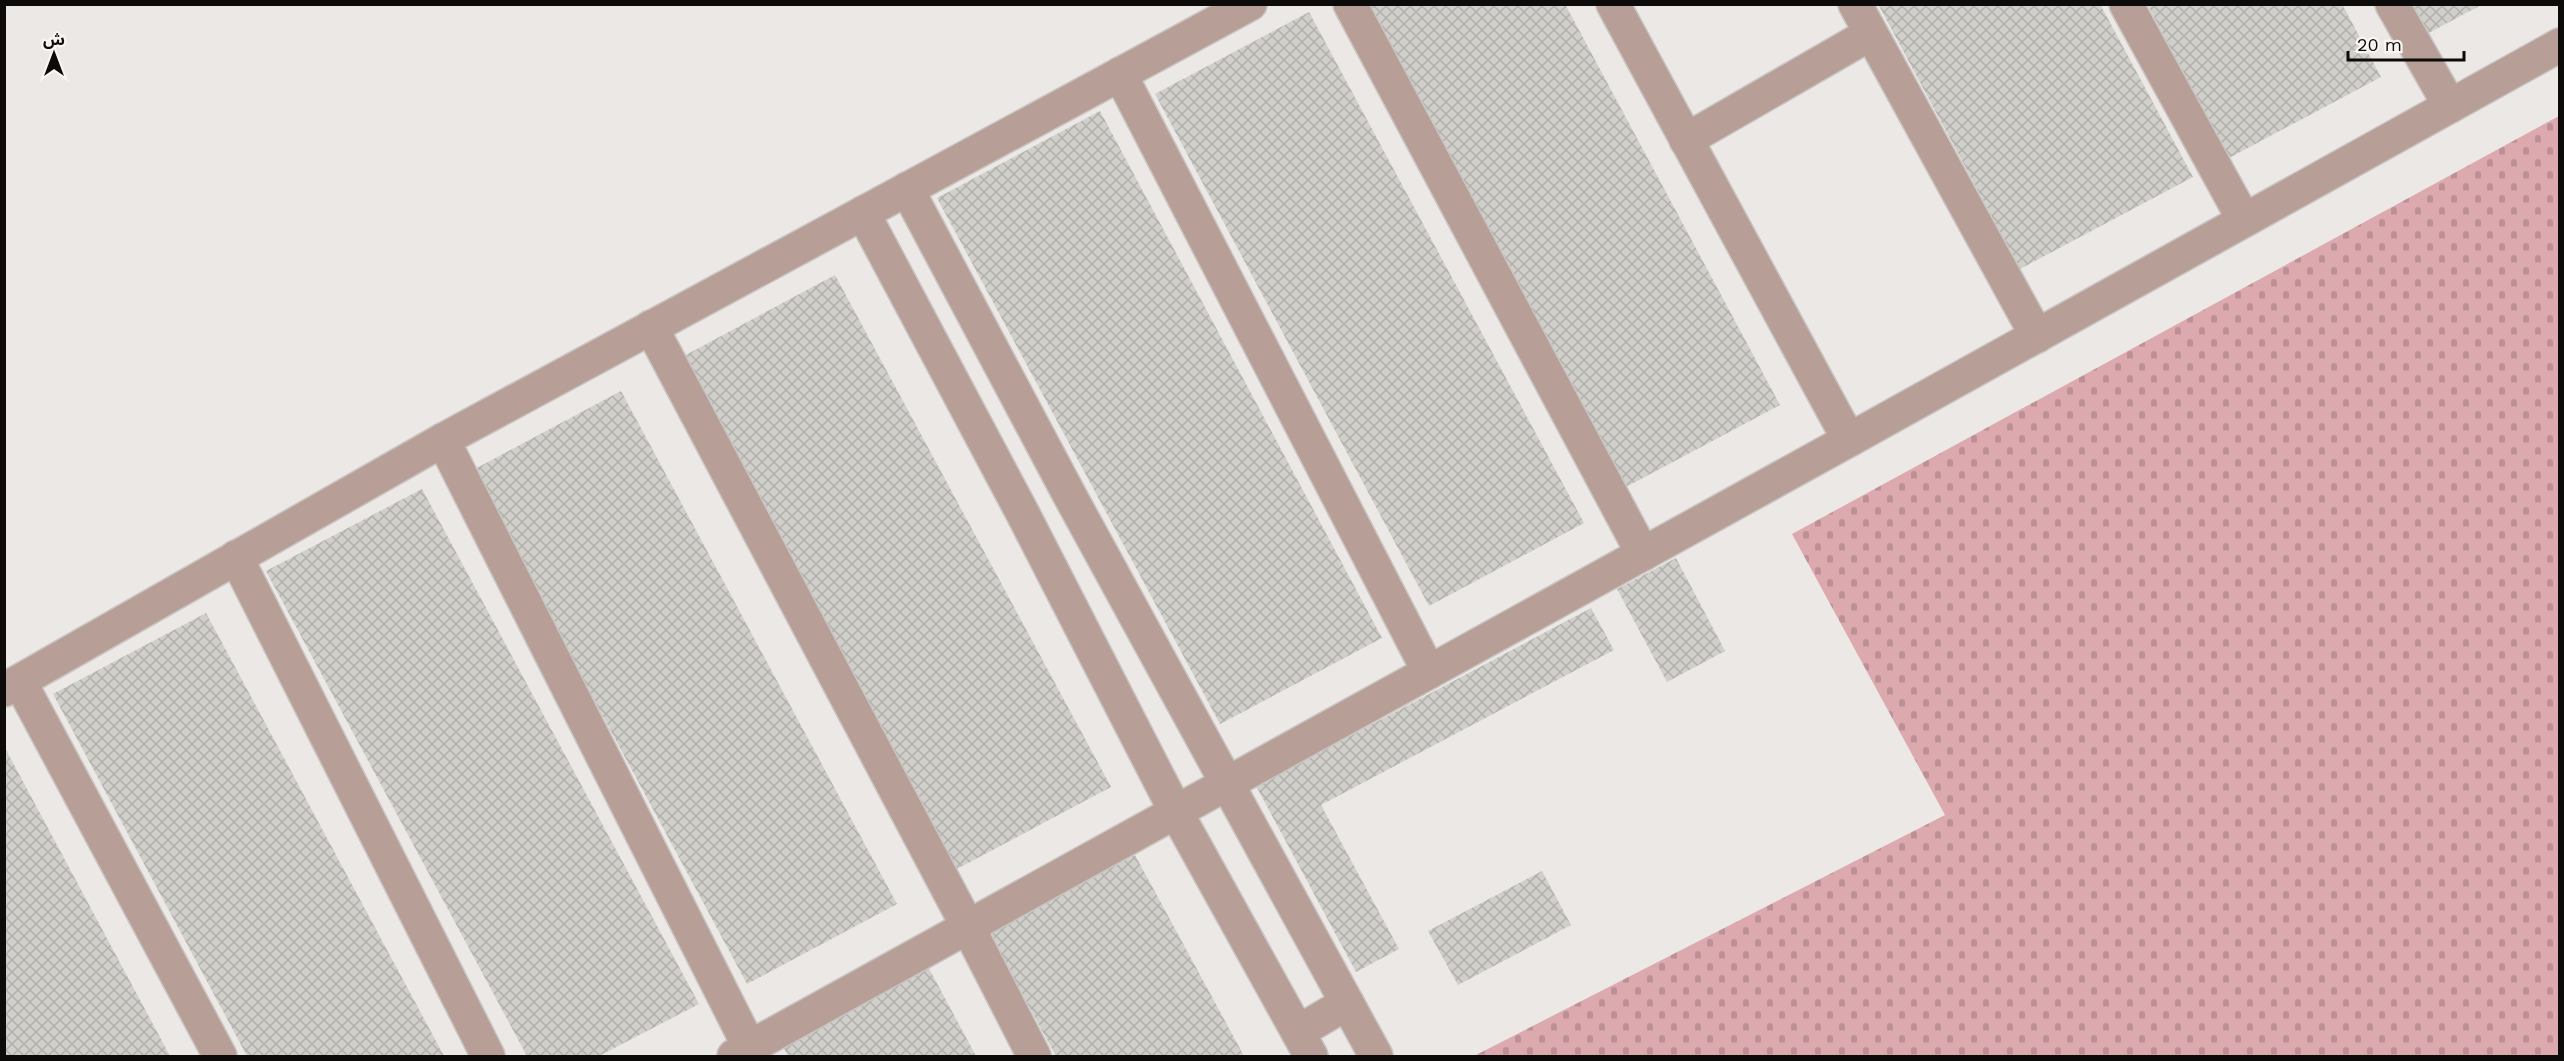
<svg xmlns="http://www.w3.org/2000/svg" width="2564" height="1061" viewBox="0 0 2564 1061" font-family="'Work Sans','Noto Sans Arabic',sans-serif">
  <defs>
    <pattern id="cemetery-stones" width="16" height="16" patternUnits="userSpaceOnUse" patternTransform="scale(1.5)"><rect width="16" height="16" fill="#dca9af"/><path d="M2 7V4a2 2 0 0 1 4 0v3zM10 15v-3a2 2 0 0 1 4 0v3z" fill="#bc9095"/></pattern>
    <pattern id="building-cross-hatch" width="8" height="8" patternUnits="userSpaceOnUse" patternTransform="scale(1.5)"><rect width="8" height="8" fill="#d0cfca"/><path d="M0 0l8 8M0 8l8-8" fill="none" stroke="#b1b0ac"/></pattern>
  </defs>
  <rect width="100%" height="100%" fill="#ece8e5"/>
  <path fill="url(#cemetery-stones)" d="M2559 116V1056H1474L1945 815 1792 534Z"/>
  <g fill="url(#building-cross-hatch)">
    <path d="M1364 4H1565L1780 405 1624 488Z"/>
    <path d="M1878 4H2100L2193 177 2020 269Z"/>
    <path d="M2147 4H2342L2381 77 2229 158Z"/>
    <path d="M2406 4H2483L2423 36Z"/>
    <path d="M1309 12 1584 523 1429 606 1155 94Z"/>
    <path d="M1100 111 1382 638 1220 724 937 198Z"/>
    <path d="M835 275 1111 787 957 869 682 357Z"/>
    <path d="M621 391 897 904 747 984 471 471Z"/>
    <path d="M422 489 699 1004 599 1056H527L266 571Z"/>
    <path d="M1676 558 1725 651 1667 682 1617 589Z"/>
    <path d="M1591 608 1614 650 1321 805 1399 949 1356 972 1256 786Z"/>
    <path d="M206 613 444 1056H247L53 694Z"/>
    <path d="M5 748 170 1056H5Z"/>
    <path d="M1135 855 1244 1056H1056L989 933Z"/>
    <path d="M1542 871 1571 925 1458 985 1428 931Z"/>
    <path d="M926 963 976 1056H788L780 1041Z"/>
  </g>
  <g fill="none" stroke-linecap="round" stroke-linejoin="round">
    <g stroke="#c8c5c2" stroke-width="36">
      <g id="street">
        <path d="M1350 4 1643 554"/>
        <path d="M1613 4 1849 440"/>
        <path d="M1855 4 2037 336"/>
        <path d="M2126 4 2244 220"/>
        <path d="M2392 4 2450 106"/>
        <path d="M1120 74 1429 672"/>
        <path d="M1686 140 1870 34"/>
        <path d="M907 189 1070 496 1376 1056"/>
        <path d="M863 213 1023 514 1176 812 1311 1056"/>
        <path d="M651 327 968 927 1034 1056"/>
        <path d="M443 440 754 1056"/>
        <path d="M236 557 488 1056"/>
        <path d="M20 682 220 1056"/>
        <path d="M4 690 443 440 1250 4"/>
        <path d="M1298 1032 1347 1003"/>
        <path d="M734 1056 1849 440 2560 45"/>
      </g>
    </g>
    <use href="#street" stroke="#b79e96" stroke-width="33"/>
  </g>
  <rect width="2564" height="1061" fill="none" stroke="#0c0b0a" stroke-width="12"/>
  <g transform="translate(54 54)" stroke="#f9f6f2" stroke-width="4.5" paint-order="stroke">
  <path d="M0-4.5L10 22L0 15L-10 22Z" fill="#0c0b0a"/>
  <text y="-9" font-size="16" font-weight="bold" text-anchor="middle" fill="#0c0b0a">ش</text>
  </g>
  <path d="M2348 51v9h116v-9" fill="none" stroke="#0c0b0a" stroke-width="3"/>
  <text x="2357" y="51" font-size="18" fill="#0c0b0a" stroke="#f9f6f2" stroke-width="4.5" paint-order="stroke">20 m</text>
</svg>
